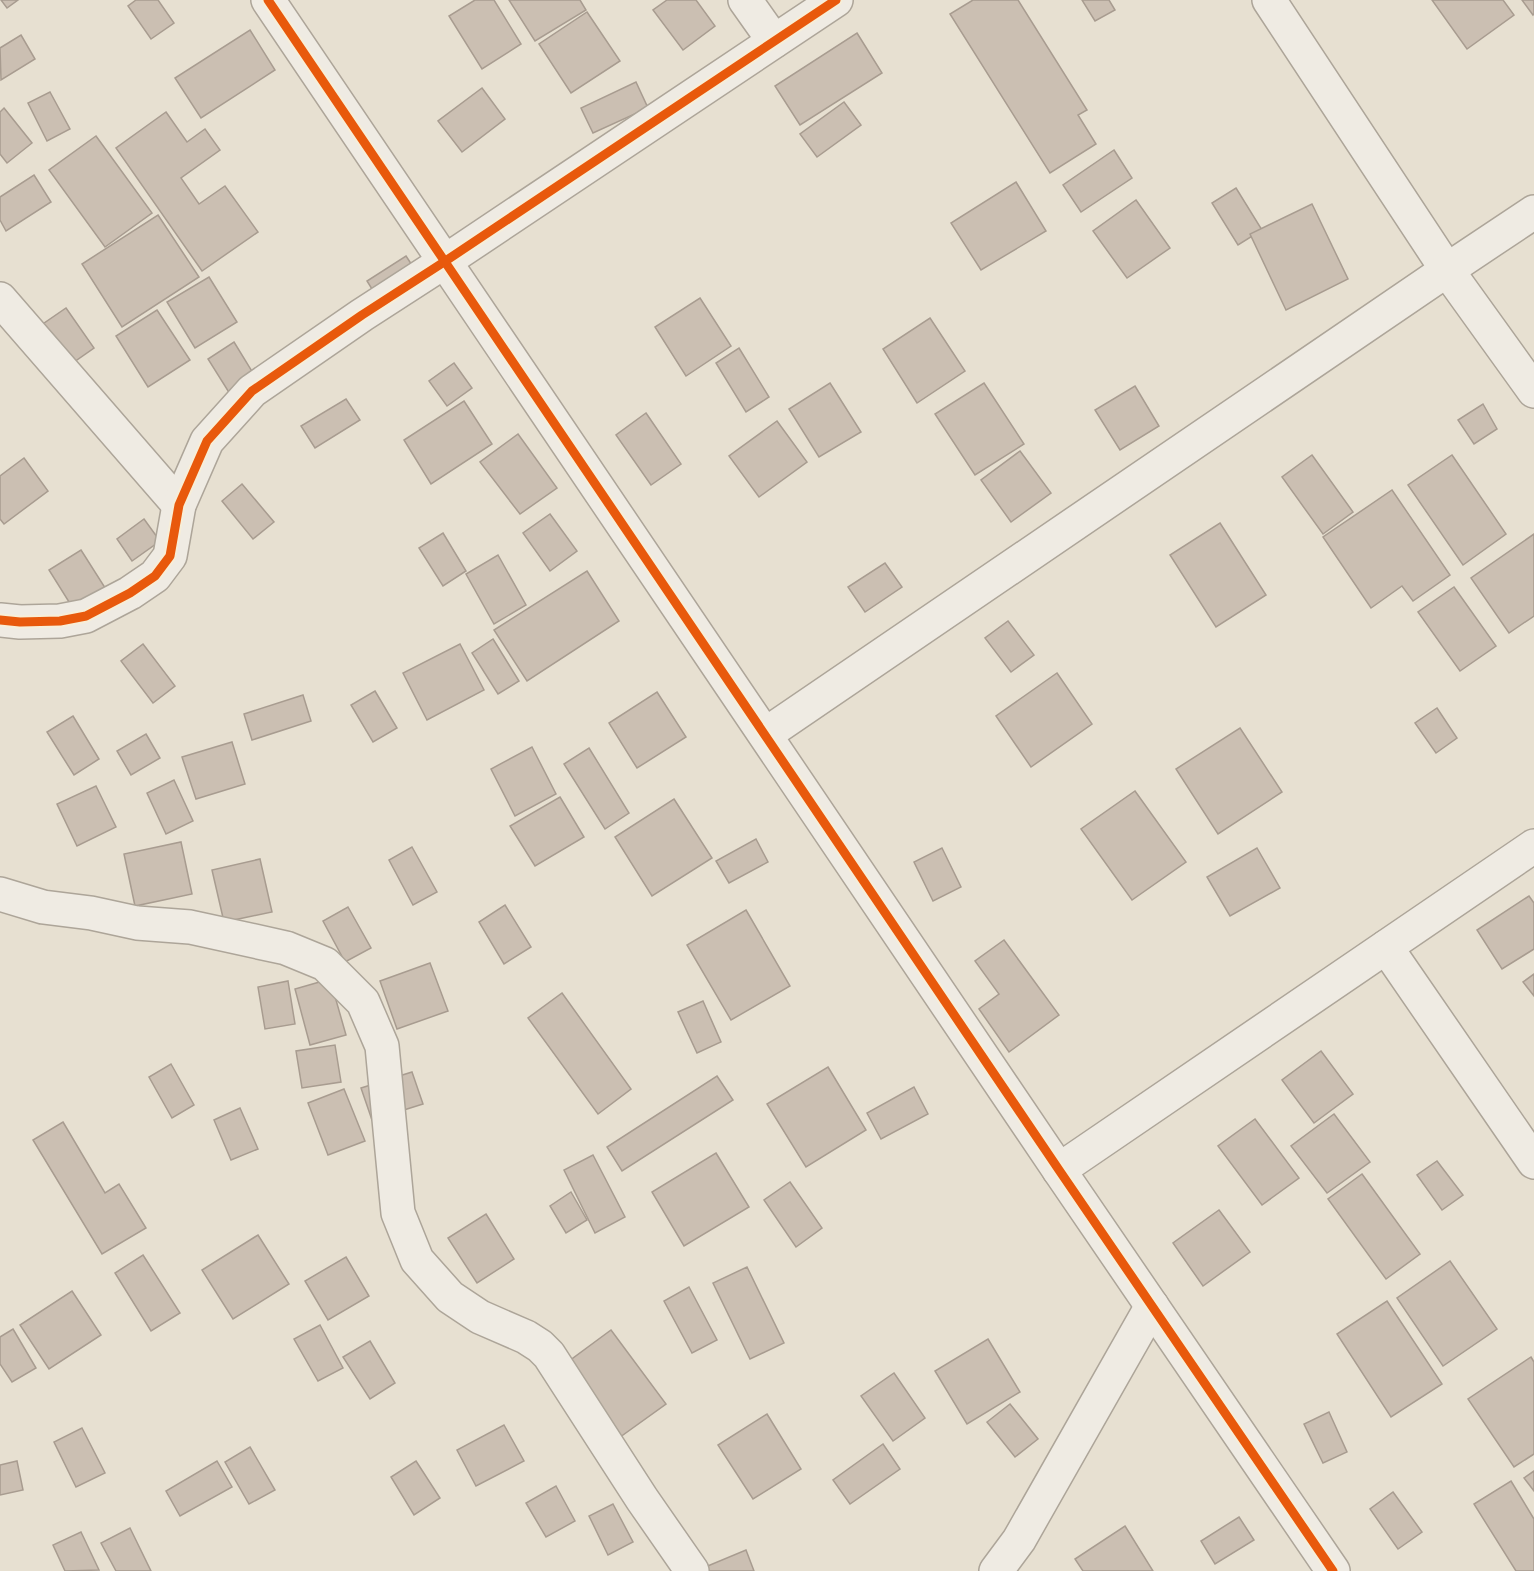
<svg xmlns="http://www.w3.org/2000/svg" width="1534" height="1571" viewBox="0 0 1534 1571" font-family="Bitter,serif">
  <rect width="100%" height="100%" fill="#e7e0d1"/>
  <g fill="#cbbfb2" stroke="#a89c90" stroke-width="1.5">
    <path d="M1 0H18L7 8Z"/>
    <path d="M136 0H158L174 23 151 39 128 6Z"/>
    <path d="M475 0H494L521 44 482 69 449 16Z"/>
    <path d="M509 0H580L586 10 535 41Z"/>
    <path d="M667 0H696L715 26 683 50 653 10Z"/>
    <path d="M973 0H1018L1087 110 1078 115 1096 144 1050 173 950 14Z"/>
    <path d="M1082 0H1109L1115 10 1095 21Z"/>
    <path d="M1432 0H1503L1514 15 1467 49Z"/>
    <path d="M1522 0H1534V14L1533 15Z"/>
    <path d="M587 12 620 61 571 93 539 44Z"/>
    <path d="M250 30 275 70 201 118 175 78Z"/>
    <path d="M857 33 882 73 800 125 775 86Z"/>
    <path d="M21 35 35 59 1 80 0 48Z"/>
    <path d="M636 82 648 108 593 133 581 108Z"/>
    <path d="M482 88 505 119 462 152 438 121Z"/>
    <path d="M50 92 70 129 47 141 28 103Z"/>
    <path d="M844 102 861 125 817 157 800 134Z"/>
    <path d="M4 108 32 143 7 163 0 154V112Z"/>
    <path d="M166 112 187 142 205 129 220 150 181 178 199 204 225 186 258 232 202 271 116 148Z"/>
    <path d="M96 136 152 213 105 247 49 170Z"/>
    <path d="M1114 150 1132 178 1081 212 1063 185Z"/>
    <path d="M34 175 51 202 6 231 0 220V197Z"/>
    <path d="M1016 182 1046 231 981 270 951 223Z"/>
    <path d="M1236 188 1262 230 1238 245 1212 203Z"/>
    <path d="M1136 200 1170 248 1127 278 1093 231Z"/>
    <path d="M1312 204 1348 279 1286 310 1250 234Z"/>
    <path d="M158 215 199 277 122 327 82 264Z"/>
    <path d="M406 256 425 285 385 310 367 281Z"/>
    <path d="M209 277 237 322 195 348 167 302Z"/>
    <path d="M700 298 731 346 686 376 655 327Z"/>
    <path d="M66 308 94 348 64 369 37 328Z"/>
    <path d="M157 310 190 360 148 387 116 336Z"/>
    <path d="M930 318 965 371 917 403 883 349Z"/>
    <path d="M234 342 261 386 235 402 208 359Z"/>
    <path d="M739 348 769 397 746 412 716 363Z"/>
    <path d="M454 363 472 388 447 406 429 381Z"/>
    <path d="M830 383 861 432 819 457 789 409Z"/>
    <path d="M984 383 1024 444 975 475 935 414Z"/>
    <path d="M1135 386 1159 426 1120 450 1095 410Z"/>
    <path d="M346 399 360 420 315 448 301 426Z"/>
    <path d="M464 401 492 444 431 484 404 440Z"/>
    <path d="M1483 404 1497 429 1474 444 1458 420Z"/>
    <path d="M646 413 681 464 651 485 616 435Z"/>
    <path d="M777 421 807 462 759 497 729 456Z"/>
    <path d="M518 434 557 488 520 514 480 462Z"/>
    <path d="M1020 451 1051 493 1011 522 981 480Z"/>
    <path d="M1312 455 1353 512 1323 534 1282 477Z"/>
    <path d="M1452 455 1506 534 1463 565 1408 485Z"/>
    <path d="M24 458 48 491 4 524 0 519V476Z"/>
    <path d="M242 484 274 522 253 539 222 501Z"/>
    <path d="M1392 490 1450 575 1413 601 1402 586 1371 608 1323 537Z"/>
    <path d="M550 514 577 551 550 571 523 533Z"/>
    <path d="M144 519 160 541 132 561 117 539Z"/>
    <path d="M1220 523 1266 595 1216 627 1170 555Z"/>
    <path d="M443 533 466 571 443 586 419 548Z"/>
    <path d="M1534 534V616L1509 633 1471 578Z"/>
    <path d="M81 550 116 605 84 626 49 570Z"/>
    <path d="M498 555 526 605 494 624 466 574Z"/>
    <path d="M885 563 902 587 865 612 848 587Z"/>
    <path d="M587 571 619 621 527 681 494 630Z"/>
    <path d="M1454 587 1496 646 1460 671 1418 612Z"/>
    <path d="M1008 621 1034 655 1011 672 985 638Z"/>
    <path d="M493 639 519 681 498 694 472 653Z"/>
    <path d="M143 644 175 686 153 703 121 661Z"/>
    <path d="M460 644 484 690 427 720 403 673Z"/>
    <path d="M1057 673 1092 724 1031 767 996 716Z"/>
    <path d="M375 691 397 728 373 742 351 705Z"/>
    <path d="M657 692 686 737 637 768 609 723Z"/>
    <path d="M303 695 311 721 252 740 244 714Z"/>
    <path d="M1437 708 1457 738 1436 753 1415 723Z"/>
    <path d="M73 716 99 759 74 775 47 732Z"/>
    <path d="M1240 728 1282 792 1218 834 1176 769Z"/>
    <path d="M146 734 160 758 131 775 117 751Z"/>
    <path d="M232 742 245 784 196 799 182 757Z"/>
    <path d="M532 747 556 794 515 816 491 769Z"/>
    <path d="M589 748 629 813 605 829 564 764Z"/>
    <path d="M174 780 193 821 166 834 147 793Z"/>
    <path d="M96 786 116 827 77 846 57 804Z"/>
    <path d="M1135 791 1186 862 1132 900 1081 829Z"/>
    <path d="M560 797 584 837 535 866 510 826Z"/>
    <path d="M674 799 712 858 652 896 615 837Z"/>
    <path d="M756 839 768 862 729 883 716 861Z"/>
    <path d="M181 842 192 894 135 906 124 854Z"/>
    <path d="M412 847 437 892 413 905 389 860Z"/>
    <path d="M942 848 961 887 933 901 914 862Z"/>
    <path d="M1257 848 1280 888 1230 916 1207 877Z"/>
    <path d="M260 859 272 912 224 922 212 870Z"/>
    <path d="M1529 896 1534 903V949L1502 969 1477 930Z"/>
    <path d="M505 905 531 947 504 964 479 922Z"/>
    <path d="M348 907 371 948 345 962 323 921Z"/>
    <path d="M746 910 790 986 731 1020 687 945Z"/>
    <path d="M1004 940 1059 1015 1009 1052 979 1009 999 994 975 961Z"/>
    <path d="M430 963 448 1011 397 1029 380 981Z"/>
    <path d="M1534 974V996L1523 982Z"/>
    <path d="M330 979 346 1035 310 1045 295 989Z"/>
    <path d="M288 981 295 1024 265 1029 258 987Z"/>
    <path d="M562 993 631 1089 598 1114 528 1018Z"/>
    <path d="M703 1001 721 1042 697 1053 678 1012Z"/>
    <path d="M335 1045 341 1082 302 1088 296 1051Z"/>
    <path d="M1321 1051 1353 1094 1314 1123 1282 1080Z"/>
    <path d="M171 1064 194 1105 172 1118 149 1077Z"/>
    <path d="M828 1067 866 1130 806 1167 767 1104Z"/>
    <path d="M412 1072 423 1104 372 1120 361 1088Z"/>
    <path d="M717 1076 733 1100 622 1171 607 1147Z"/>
    <path d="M914 1087 928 1114 881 1139 867 1113Z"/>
    <path d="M344 1089 365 1141 328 1155 308 1103Z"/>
    <path d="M240 1108 258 1149 231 1160 214 1120Z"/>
    <path d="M1334 1114 1370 1162 1327 1193 1291 1146Z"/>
    <path d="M1255 1119 1299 1178 1262 1205 1218 1146Z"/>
    <path d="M63 1122 105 1193 119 1184 146 1228 102 1254 33 1140Z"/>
    <path d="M716 1153 749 1207 684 1246 652 1192Z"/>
    <path d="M593 1155 625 1217 595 1233 564 1170Z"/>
    <path d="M1437 1161 1463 1195 1442 1210 1417 1175Z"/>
    <path d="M1362 1174 1420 1254 1386 1279 1328 1199Z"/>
    <path d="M790 1182 822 1228 796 1247 764 1200Z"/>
    <path d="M571 1192 587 1220 566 1233 550 1206Z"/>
    <path d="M1219 1210 1250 1252 1203 1286 1173 1243Z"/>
    <path d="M486 1214 514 1259 477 1283 448 1238Z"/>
    <path d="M258 1235 289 1284 233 1319 202 1270Z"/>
    <path d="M143 1255 180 1313 151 1331 115 1273Z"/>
    <path d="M346 1257 369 1296 328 1320 305 1281Z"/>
    <path d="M1450 1261 1497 1329 1443 1366 1397 1298Z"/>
    <path d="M747 1267 784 1343 750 1359 713 1283Z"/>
    <path d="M689 1287 717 1340 692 1353 664 1301Z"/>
    <path d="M72 1291 101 1335 49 1369 20 1325Z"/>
    <path d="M1387 1301 1442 1384 1391 1417 1337 1334Z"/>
    <path d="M320 1325 343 1368 318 1381 294 1339Z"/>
    <path d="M13 1329 36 1368 12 1382 0 1364V1337Z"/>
    <path d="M611 1330 666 1404 616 1440 561 1367Z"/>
    <path d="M988 1339 1020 1392 967 1424 935 1371Z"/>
    <path d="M370 1341 395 1383 370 1399 343 1357Z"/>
    <path d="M1531 1357 1534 1362V1454L1514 1467 1468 1399Z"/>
    <path d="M894 1373 925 1418 893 1441 861 1396Z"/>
    <path d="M1010 1404 1038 1439 1015 1457 987 1422Z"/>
    <path d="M1329 1412 1347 1452 1323 1463 1304 1424Z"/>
    <path d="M767 1414 801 1469 753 1499 718 1445Z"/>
    <path d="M504 1425 524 1461 476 1486 457 1450Z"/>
    <path d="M82 1428 105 1473 76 1487 54 1442Z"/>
    <path d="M883 1444 900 1469 850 1504 833 1480Z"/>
    <path d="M250 1447 275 1490 249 1504 225 1462Z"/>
    <path d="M17 1461 23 1490 0 1495V1465Z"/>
    <path d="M217 1461 232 1487 180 1516 166 1491Z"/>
    <path d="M416 1461 440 1498 414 1515 391 1477Z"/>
    <path d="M1534 1471V1491L1524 1478Z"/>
    <path d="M1511 1481 1534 1519V1571H1516L1474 1504Z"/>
    <path d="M556 1486 575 1521 546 1537 526 1503Z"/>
    <path d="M1393 1492 1422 1532 1398 1549 1370 1509Z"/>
    <path d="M613 1504 633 1542 608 1555 589 1516Z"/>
    <path d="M1239 1517 1254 1540 1215 1564 1201 1541Z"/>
    <path d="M1125 1526 1153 1571H1083L1075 1559Z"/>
    <path d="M130 1528 151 1571H116L101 1543Z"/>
    <path d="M81 1532 99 1570 65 1571 53 1545Z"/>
    <path d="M746 1550 754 1571H698V1570Z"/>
  </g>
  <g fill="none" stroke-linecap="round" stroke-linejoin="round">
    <g stroke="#ada599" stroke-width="36">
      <g id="street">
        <path d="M268 0 1059 1170 1333 1571"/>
        <path d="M745 0 774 41"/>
        <path d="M1269 0 1447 270 1534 391"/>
        <path d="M0 299 179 505"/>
        <path d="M0 620 20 622 60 621 86 616 130 593 155 576 170 556 179 505 207 441 252 391 362 315 444 262 836 0"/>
        <path d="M766 734 1447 270 1534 212"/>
        <path d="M0 894 43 907 91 913 137 923 190 927 286 948 325 964 363 1002 382 1046 398 1213 417 1260 450 1297 480 1317 526 1337 540 1346 549 1355 642 1499 692 1571"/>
        <path d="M1386 947 1534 1162"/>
        <path d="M1059 1170 1534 846"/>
        <path d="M996 1571 1019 1540 1152 1306"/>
      </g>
    </g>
    <use href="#street" stroke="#efebe3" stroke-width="33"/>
    <g stroke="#f7eed8" stroke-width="13">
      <g id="cycleway">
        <path d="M268 0 1059 1170 1333 1571"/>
        <path d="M0 620 20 622 60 621 86 616 130 593 155 576 170 556 179 505 207 441 252 391 362 315 444 262 836 0"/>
      </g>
    </g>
    <use href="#cycleway" stroke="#e8590c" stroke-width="9"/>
  </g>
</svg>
